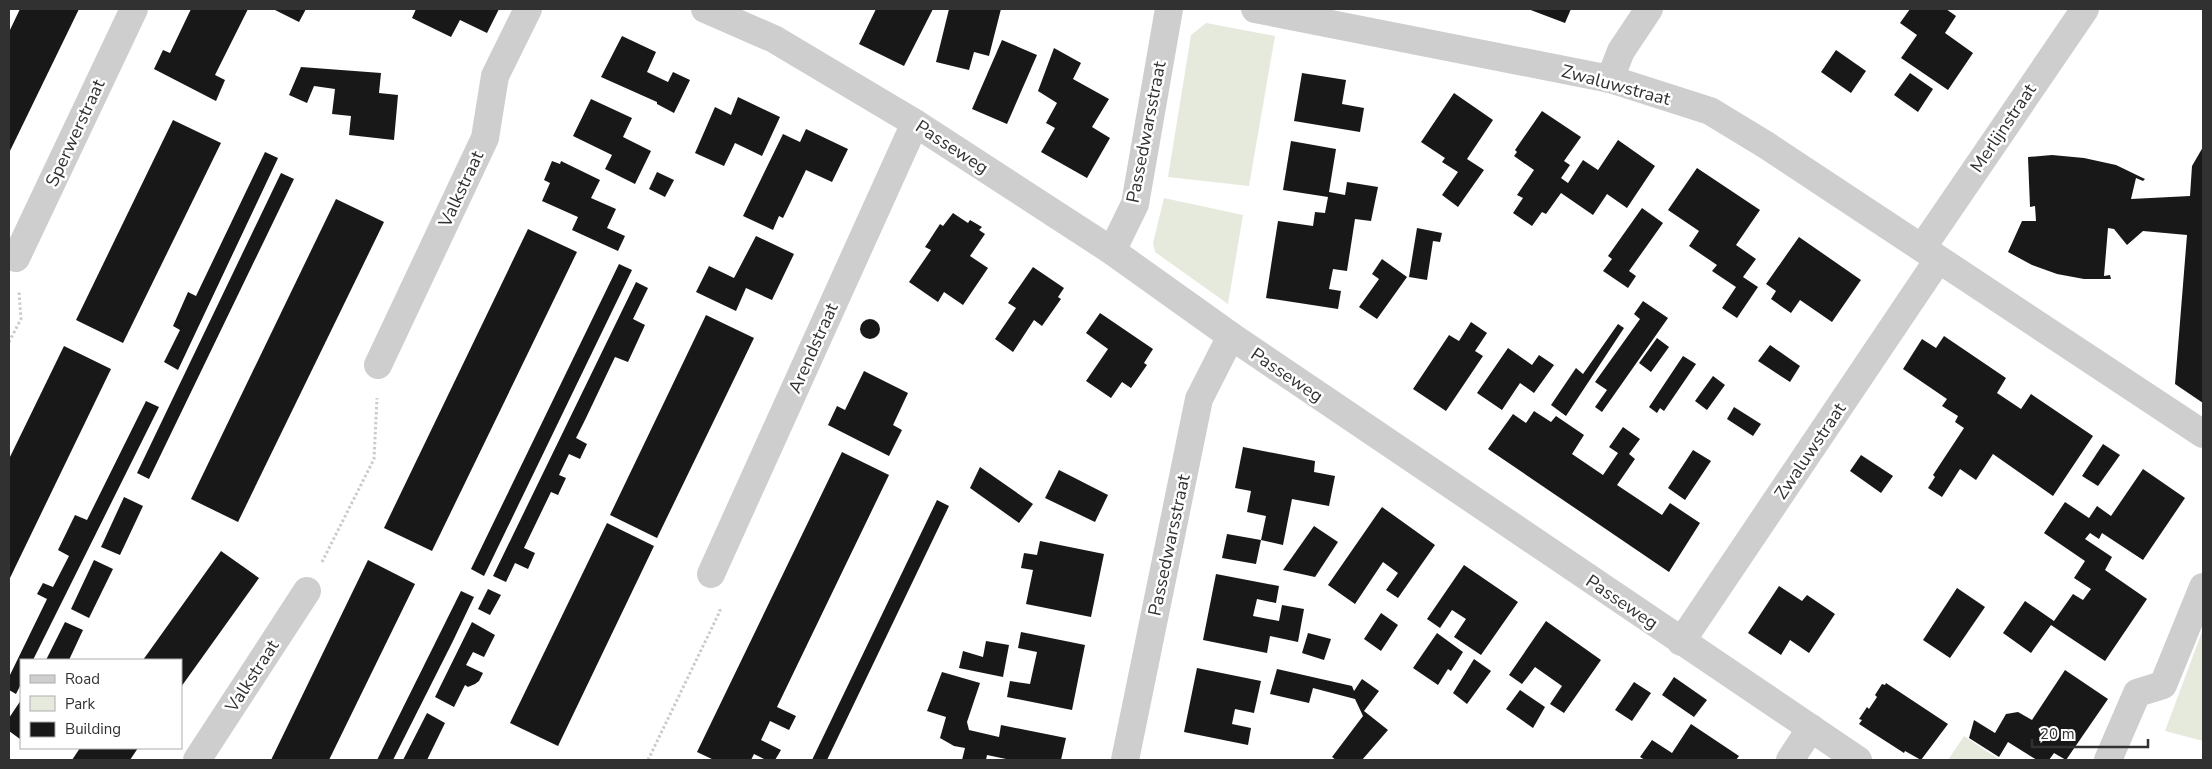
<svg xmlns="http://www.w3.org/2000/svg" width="2212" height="769" viewBox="0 0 2212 769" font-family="'Nunito Sans',sans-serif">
  <rect width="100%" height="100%" fill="#fff"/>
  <g fill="#e6eadd">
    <path d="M1206 23 1275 36 1249 186 1168 177 1191 35Z"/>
    <path d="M1164 198 1243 215 1228 304 1155 252 1153 243Z"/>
    <path d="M2203 629V741L2165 731Z"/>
    <path d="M1964 736 2000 760H1948Z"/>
  </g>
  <g fill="#181818">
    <path d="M20 9H79L9 153V32Z"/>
    <path d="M191 9H248L215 75 225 80 216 101 154 69 163 50 170 53Z"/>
    <path d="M273 9H306L299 22Z"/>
    <path d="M416 9H499L487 33 460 20 451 37 412 18Z"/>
    <path d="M876 9H933L904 66 859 44Z"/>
    <path d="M949 9H1001L989 56 974 52 969 70 936 62Z"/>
    <path d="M1528 9H1571L1565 23Z"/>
    <path d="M1910 9H1946L1956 16 1945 33 1973 53 1948 90 1901 58 1917 35 1900 23Z"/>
    <path d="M622 36 656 52 647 72 668 82 673 72 690 80 674 113 657 104V102L601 77Z"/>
    <path d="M1002 40 1037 55 1007 124 972 109Z"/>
    <path d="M1054 48 1081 63 1073 79 1109 99 1092 127 1110 138 1087 178 1041 152 1055 128 1046 123 1057 103 1038 91Z"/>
    <path d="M1836 50 1866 71 1851 93 1821 72Z"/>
    <path d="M301 67 381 73 379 93 398 95 394 140 349 135 351 116 332 114 335 89 314 86 307 103 289 95Z"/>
    <path d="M1302 73 1346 80 1342 104 1364 108 1360 132 1294 121Z"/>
    <path d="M1910 73 1933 89 1918 112 1894 95Z"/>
    <path d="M1454 93 1493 120 1467 159 1484 170 1458 207 1442 195 1458 172 1442 162 1445 158 1421 142Z"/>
    <path d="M738 97 780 117 762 156 735 143 724 166 695 153 715 107 731 115Z"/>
    <path d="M591 99 632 118 623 137 651 151 635 184 605 169 612 155 573 136Z"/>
    <path d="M1542 111 1581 137 1564 161 1570 165 1561 178 1568 183 1583 160 1598 170 1618 140 1655 166 1627 208 1607 194 1593 215 1561 193 1546 214 1542 212 1532 226 1513 213 1523 198 1517 195 1534 170 1514 156 1517 152 1515 150Z"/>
    <path d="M173 120 221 143 123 343 76 320Z"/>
    <path d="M806 129 848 149 832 182 806 170 783 218 779 216 773 230 743 216 783 134 800 142Z"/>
    <path d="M1291 141 1336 149 1329 192 1345 195 1347 182 1378 187 1371 221 1355 219 1347 271 1333 269 1329 289 1341 291 1338 309 1266 298 1278 221 1313 226 1315 212 1325 213 1328 197 1283 190Z"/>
    <path d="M2203 147V403L2175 384 2187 235 2143 231 2127 245 2114 229 2108 228 2104 276 2110 275 2111 279H2084L2057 274 2032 265 2008 252 2022 221H2036L2035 206 2030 207 2028 157 2052 155 2084 158 2116 165 2145 179 2143 181 2136 178 2131 199 2190 196 2192 166Z"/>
    <path d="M265 152 278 158 178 370 164 362 180 330 173 326 188 292 196 296Z"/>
    <path d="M552 161 560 164 561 161 600 180 591 198 616 209 607 228 625 236 618 251 572 230 578 217 542 201 550 183 544 180Z"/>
    <path d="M1697 168 1760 210 1736 245 1756 259 1743 277 1758 287 1737 318 1722 308 1736 287 1712 271 1717 265 1689 246 1699 231 1668 210Z"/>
    <path d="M657 172 674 180 665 197 649 189Z"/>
    <path d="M281 173 294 179 149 479 137 473Z"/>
    <path d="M336 199 384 222 238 522 191 499Z"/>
    <path d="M1642 208 1663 223 1629 271 1636 276 1628 288 1603 271 1612 259 1608 256Z"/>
    <path d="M953 213 968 223 970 220 982 227 979 230 985 234 970 256 988 268 963 305 944 292 938 302 909 282 931 250 925 247 940 224 943 226Z"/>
    <path d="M1417 228 1442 233 1440 242 1433 241 1427 280 1409 277Z"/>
    <path d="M528 229 577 252 432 551 384 528Z"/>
    <path d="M756 236 794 254 772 300 746 288 736 311 696 292 709 266 734 278Z"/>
    <path d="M1799 237 1861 280 1832 322 1800 300 1791 313 1771 299 1776 291 1766 284Z"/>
    <path d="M1382 259 1407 277 1377 319 1359 307 1379 279 1372 274Z"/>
    <path d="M619 264 632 270 484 576 471 569Z"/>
    <path d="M1033 267 1064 288 1058 297 1061 299 1042 326 1034 320 1013 352 995 339 1016 308 1008 303Z"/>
    <path d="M636 282 648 288 633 319 645 325 628 362 615 357 585 420 576 438 587 444 580 459 569 454 559 475 566 478 558 495 551 492 524 548 535 553 528 569 515 563 506 582 493 576Z"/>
    <path d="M1643 301 1668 318 1602 412 1595 407 1607 390 1595 382 1640 319 1634 314Z"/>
    <path d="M1100 313 1153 349 1144 363 1147 365 1131 388 1122 382 1111 398 1086 381 1108 349 1086 333Z"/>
    <path d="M706 315 754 338 657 538 610 515Z"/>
    <circle cx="870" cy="329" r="10"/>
    <path d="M1471 322 1487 333 1475 351 1483 356 1446 411 1413 389 1449 335 1459 341Z"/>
    <path d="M1618 324 1624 328 1566 416 1551 405 1576 368 1583 374Z"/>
    <path d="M1944 336 2006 378 1997 393 2021 409 2031 394 2093 436 2053 496 1993 454 1976 480 1960 469 1942 497 1928 488 1935 477 1933 475 1964 428 1955 422 1958 416 1942 406 1947 399 1903 369 1922 339 1936 348Z"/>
    <path d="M1657 338 1669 347 1651 372 1639 363Z"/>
    <path d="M1770 345 1800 366 1790 382 1758 361Z"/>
    <path d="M64 346 111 369 9 580V459Z"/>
    <path d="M1508 348 1532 365 1539 355 1554 365 1534 393 1520 383 1502 410 1477 393Z"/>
    <path d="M1683 356 1696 364 1664 411 1660 408 1657 413 1649 407Z"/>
    <path d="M864 371 908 393 893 425 902 430 889 456 828 425 837 406 845 410Z"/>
    <path d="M1713 376 1725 385 1707 410 1695 401Z"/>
    <path d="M146 401 159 407 33 660H21V684L16 694 9 690V677L47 599 37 594 43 583 53 587 69 556 58 550 75 515 87 520Z"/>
    <path d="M1734 407 1761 424 1753 436 1727 419Z"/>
    <path d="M1534 411 1551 422 1556 416 1584 435 1572 454 1603 475 1618 453 1609 447 1623 427 1640 439 1629 454 1635 459 1617 485 1662 515 1670 503 1700 523 1669 572 1488 449 1513 414 1526 423Z"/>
    <path d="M2103 444 2120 455 2098 486 2082 476Z"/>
    <path d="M1243 447 1315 461 1314 472 1335 476 1329 506 1292 499 1283 545 1261 540 1266 516 1247 512 1251 491 1235 488Z"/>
    <path d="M1693 450 1711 461 1685 500 1668 488Z"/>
    <path d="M842 452 889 475 777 707 796 716 789 730 770 721 761 740 781 750 775 760H766L754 754 751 760H714L697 752Z"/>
    <path d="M1861 455 1893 476 1881 493 1850 471Z"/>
    <path d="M980 467 1033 504 1019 523 970 488Z"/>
    <path d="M2143 469 2185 498 2143 560 2102 533 2099 539 2090 533 2085 539 2112 557 2105 570 2147 599 2105 661 2051 625 2031 653 2003 633 2025 601 2054 621 2073 594 2083 600 2091 589 2074 578 2085 561 2044 533 2065 502 2089 518 2097 506 2111 516Z"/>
    <path d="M1059 470 1108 495 1095 522 1045 498Z"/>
    <path d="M124 497 143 506 120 555 101 547Z"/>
    <path d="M937 500 949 506 827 760H812Z"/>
    <path d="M1382 507 1435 545 1398 598 1386 590 1398 573 1383 562 1355 604 1328 585Z"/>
    <path d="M607 523 654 546 558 746 510 723Z"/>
    <path d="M1314 526 1338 542 1315 577 1283 570Z"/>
    <path d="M1227 534 1261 540 1256 564 1222 558Z"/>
    <path d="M1040 541 1104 554 1091 617 1026 604 1033 570 1021 568 1024 553 1037 555Z"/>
    <path d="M221 551 259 578 181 687V660H143Z"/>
    <path d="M94 560 113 569 89 618 71 609Z"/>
    <path d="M368 560 415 584 329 760H271Z"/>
    <path d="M1464 565 1518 602 1481 655 1454 637 1466 619 1452 610 1440 628 1427 619Z"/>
    <path d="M1216 574 1279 586 1276 603 1257 599 1253 616 1279 621 1282 605 1304 609 1298 642 1270 636 1267 653 1203 640Z"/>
    <path d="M1779 586 1802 601 1807 595 1835 614 1809 653 1790 640 1781 655 1748 633Z"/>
    <path d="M1957 588 1985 607 1950 658 1923 640Z"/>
    <path d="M488 589 501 595 490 615 478 609Z"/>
    <path d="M461 591 474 597 452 643 393 760H377Z"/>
    <path d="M1381 613 1398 625 1381 651 1364 639Z"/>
    <path d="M1546 621 1601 660 1564 713 1550 704 1562 686 1535 667 1522 684 1509 675Z"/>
    <path d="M65 622 83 630 69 660H46Z"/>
    <path d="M472 622 495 635 484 657 473 652 466 665 483 673 479 681 475 684 468 687 465 685 454 707 435 697Z"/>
    <path d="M1021 632 1085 645 1072 710 1007 697 1010 681 1030 684 1037 652 1018 648Z"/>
    <path d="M1308 633 1331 639 1324 660 1302 653Z"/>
    <path d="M1437 633 1463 652 1451 671 1448 669 1438 685 1413 668Z"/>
    <path d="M986 641 1009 645 1003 677 959 668 963 651 983 657Z"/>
    <path d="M1474 659 1491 671 1467 704 1453 693Z"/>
    <path d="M1197 668 1261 681 1254 713 1235 709 1232 724 1251 728 1248 745 1184 732Z"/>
    <path d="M1277 669 1352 686 1354 691 1362 679 1379 691 1364 711 1388 730 1362 760H1336L1332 757 1363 716 1355 699 1313 688 1309 703 1270 694Z"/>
    <path d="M2065 670 2108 699 2066 760 2054 753 2049 760H2037L2008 742 1999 757 1969 738 1974 720 1995 733 2006 714 2018 712 2032 720Z"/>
    <path d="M942 672 980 683 967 722 969 730 999 737 1001 725 1066 738 1061 760H1011L987 755 986 760H962L965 748 954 746 940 738 946 717 927 711Z"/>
    <path d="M1674 677 1707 700 1694 717 1662 695Z"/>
    <path d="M1634 682 1651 693 1632 721 1615 710Z"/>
    <path d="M1886 683 1948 724 1921 760 1905 751 1904 753 1859 724 1862 720 1859 719 1867 707 1869 709 1877 697 1875 695 1882 684 1885 685Z"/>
    <path d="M1520 690 1545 707 1533 728 1506 709Z"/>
    <path d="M21 700V736L20 739 9 731V718Z"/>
    <path d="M427 713 445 723 427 760H403Z"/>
    <path d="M1691 724 1739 756 1736 760H1645L1640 757 1652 740 1672 753Z"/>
    <path d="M80 748H138L130 760H72Z"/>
  </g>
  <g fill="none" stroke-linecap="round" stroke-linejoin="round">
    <g stroke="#cbcbcb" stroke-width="3" stroke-dasharray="2.5 2.5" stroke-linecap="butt">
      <path d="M9 342 21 319 19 291"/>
      <path d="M322 562 374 459 377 398"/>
      <path d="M648 760 720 611 719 607"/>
    </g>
    <g stroke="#cecece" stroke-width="28">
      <path d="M705 9 774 39 915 123 1112 251 1231 336 1858 760"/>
      <path d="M1255 9 1610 79 1710 111 1766 145 2203 434"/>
      <path d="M1610 79 1621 51 1649 9"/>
      <path d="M1922 248 2085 9"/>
      <path d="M1112 251 1135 204 1169 9"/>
      <path d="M16 258 134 9"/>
      <path d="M378 365 485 138 495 76 528 9"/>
      <path d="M711 574 915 123"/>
      <path d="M1681 642 1938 260"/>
      <path d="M197 760 307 591"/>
      <path d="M1125 760 1199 399 1231 336"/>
      <path d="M1790 760 1811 728"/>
      <path d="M2108 760 2137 693 2163 685 2203 587"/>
    </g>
  </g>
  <g text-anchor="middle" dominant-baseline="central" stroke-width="5" stroke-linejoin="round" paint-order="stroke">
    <g font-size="18" fill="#313131" stroke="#fff">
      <text transform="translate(1616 85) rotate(15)">Zwaluwstraat</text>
      <text transform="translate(2003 128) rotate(-56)">Merlijnstraat</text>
      <text transform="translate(1146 132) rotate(-79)">Passedwarsstraat</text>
      <text transform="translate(75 133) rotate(-65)">Sperwerstraat</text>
      <text transform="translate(952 147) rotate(33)">Passeweg</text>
      <text transform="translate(461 189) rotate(-65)">Valkstraat</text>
      <text transform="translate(813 348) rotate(-66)">Arendstraat</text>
      <text transform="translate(1287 375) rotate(34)">Passeweg</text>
      <text transform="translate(1810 451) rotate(-56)">Zwaluwstraat</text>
      <text transform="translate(1169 545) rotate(-78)">Passedwarsstraat</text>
      <text transform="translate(1622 602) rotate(34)">Passeweg</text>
      <text transform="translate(252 676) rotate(-57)">Valkstraat</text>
    </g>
  </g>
  <rect width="2212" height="769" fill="none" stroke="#313131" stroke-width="20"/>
  <rect x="20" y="659" width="162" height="90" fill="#ffffff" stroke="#adadad"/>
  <rect x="30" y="675" width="25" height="8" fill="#cecece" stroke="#adadad"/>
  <text x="65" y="684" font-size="15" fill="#313131">Road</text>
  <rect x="30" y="696" width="25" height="15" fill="#e6eadd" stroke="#adadad"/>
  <text x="65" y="709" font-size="15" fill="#313131">Park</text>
  <rect x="30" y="722" width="25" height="15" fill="#181818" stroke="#adadad"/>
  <text x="65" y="734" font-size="15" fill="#313131">Building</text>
  <path d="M2032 739v8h116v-8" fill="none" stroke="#313131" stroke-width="2.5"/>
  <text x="2040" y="739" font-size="15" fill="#313131" stroke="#ffffff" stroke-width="4" paint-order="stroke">20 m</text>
</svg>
